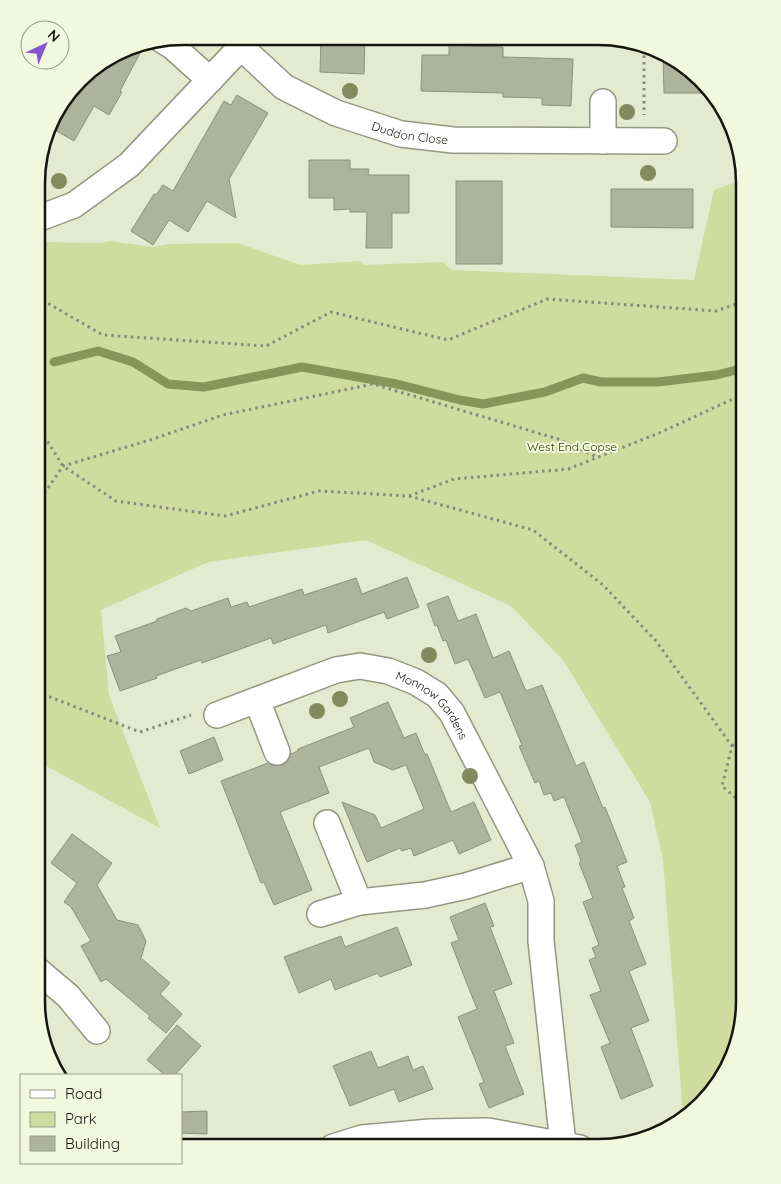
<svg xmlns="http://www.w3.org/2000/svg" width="781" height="1184" viewBox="0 0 781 1184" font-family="Quicksand,sans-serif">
  <rect width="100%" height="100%" fill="#e4ead0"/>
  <path fill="#cfdb9f" d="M742 169 745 183 744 1011 715 1090 683 1114 663 860 650 802 563 660 511 606 366 540 208 562 101 610 109 695 160 828 37 761V242L101 243 109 241 153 247 170 244 238 243 300 265 361 261 363 265 443 262 452 270 694 280 714 190 739 181Z"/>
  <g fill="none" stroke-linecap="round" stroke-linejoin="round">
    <path stroke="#89945a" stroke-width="9" d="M54 362 98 351 133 362 168 384 204 387 302 367 397 384 460 400 483 404 545 392 583 378 601 382H658L716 375 745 368"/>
  </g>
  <g fill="#aeb39b" stroke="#8c927a">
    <path d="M321 37H365L364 74 320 72Z"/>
    <path d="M146 42 120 91 122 92 109 115 94 106 74 141 50 127 56 110 66 97 72 101 89 71 136 44Z"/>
    <path d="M449 45 503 47V57L573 59 571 106 542 105V98L503 97V93L421 91 422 55H449Z"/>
    <path d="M663 56 687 66 707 93H664Z"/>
    <path d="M237 95 268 113 229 179 236 218 207 201 188 232 169 220 153 245 131 231 154 194 156 195 163 185 173 191 224 101 231 105Z"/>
    <path d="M309 160H350V169H369L368 175H409V213H392V248H366L367 212H350V209L334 210V198H309Z"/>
    <rect x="456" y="181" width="46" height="83"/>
    <path d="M611 189H693V228L611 227Z"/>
    <path d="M407 577 419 607 387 619 384 612 328 633 326 625 273 644 271 638 202 663 201 660 156 676 157 678 120 691 107 656 121 652 115 636 157 621V619L186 608 191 611 228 598 231 607 247 602 249 607 302 589 304 595 356 578 362 594Z"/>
    <path d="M448 596 458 621 476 614 493 658 509 651 526 691 542 685 576 766 584 762 603 808 605 807 627 862 617 866 625 887 622 888 634 918 629 921 646 964 629 971 649 1021 631 1028 653 1086 621 1099 601 1047 610 1043 590 995 601 991 589 960 596 957 592 948 599 945 583 902 593 898 579 863 581 861 575 845 582 842 564 797 554 801 551 793 544 795 539 781 535 783 519 746 522 745 500 692 485 698 468 659 455 664 446 640 443 641 437 625 435 626 427 604Z"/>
    <path d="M388 702 404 738 416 733 425 755 427 754 451 812 474 802 491 840 459 854 453 840 414 856 411 848 402 851 400 848 367 862 342 802 375 815 381 828 424 809 406 765 393 770 374 762 369 748 319 767 329 793 280 812 312 890 274 905 264 882 261 883 221 781 268 763 275 766 283 765 288 761 291 754 298 751V749L354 727 350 718Z"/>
    <path d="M214 737 223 760 189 774 180 751Z"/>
    <path d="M72 834 112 863 97 885 117 920 138 925 146 941 141 958 170 983 160 994 182 1014 166 1033 148 1018 150 1016 106 979 101 982 81 946 91 941 71 907 64 902 77 883 51 863Z"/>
    <path d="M485 903 494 926 490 927 512 984 494 991 514 1043 505 1046 524 1094 489 1108 479 1084 484 1082 458 1017 477 1009 451 943 459 940 450 917Z"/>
    <path d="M397 927 412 965 380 977 378 973 335 990 331 979 299 993 284 957 341 936 345 947Z"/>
    <path d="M177 1025 201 1046 175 1075H165L147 1060Z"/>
    <path d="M371 1051 378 1068 408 1056 413 1070 423 1066 433 1089 399 1102 394 1089 350 1106 333 1066Z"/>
    <path d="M207 1111V1134L181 1133V1112Z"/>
  </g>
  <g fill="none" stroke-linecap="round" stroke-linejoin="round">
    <g stroke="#939880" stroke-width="28">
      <g id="minor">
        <path d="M162 40 172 46 210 80"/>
        <path d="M603 141V102"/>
        <path id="s1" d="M37 219 74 205 129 165 241 47 284 87 336 113 401 134 453 140 664 141"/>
        <path d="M257 700 277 752"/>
        <path id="s2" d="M217 715 336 670 360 666 388 671 416 682 437 695 452 713 531 866 541 901V941L563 1144"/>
        <path d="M327 823 359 902 425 895 466 886 531 866"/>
        <path d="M320 914 359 902"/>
        <path d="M36 969 68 996 97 1031"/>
        <path d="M333 1147 362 1138 430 1132 488 1131 580 1148"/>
      </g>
    </g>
    <g stroke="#878b79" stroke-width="3" stroke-dasharray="2.5 4" stroke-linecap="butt">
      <path d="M644 49V115"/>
      <path d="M37 297 103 335 266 346 331 312 448 340 547 299 716 311 745 301"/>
      <path d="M37 425 63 466 116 501 225 516 319 491 409 496 533 530 603 585 656 641 732 746 722 786 744 805"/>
      <path d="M409 496 454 479 568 469 659 433 733 399 745 397"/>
      <path d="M37 504 63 466 150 440 223 415 373 384 558 439 597 457"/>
      <path d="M37 692 140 732 191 715"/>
      <path d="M732 746 745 732"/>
    </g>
    <use href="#minor" stroke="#fff" stroke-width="25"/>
  </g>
  <g fill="#838a5e">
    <circle cx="350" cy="91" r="8"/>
    <circle cx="627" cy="112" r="8"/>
    <circle cx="648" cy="173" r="8"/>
    <circle cx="59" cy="181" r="8"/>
    <circle cx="429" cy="655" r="8"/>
    <circle cx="340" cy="699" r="8"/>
    <circle cx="317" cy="711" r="8"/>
    <circle cx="470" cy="776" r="8"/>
  </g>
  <g text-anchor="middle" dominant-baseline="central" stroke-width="4" stroke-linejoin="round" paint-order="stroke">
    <g font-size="12" fill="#15160d" stroke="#f1f8dd">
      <text stroke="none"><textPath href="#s1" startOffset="464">Duddon Close</textPath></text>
      <text stroke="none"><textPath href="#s2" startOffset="238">Monnow Gardens</textPath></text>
    </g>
    <g font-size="12" fill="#343c00" stroke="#f1f8dd">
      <text x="572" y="446">West End Copse</text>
    </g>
  </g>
  <path d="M0 0H781V1184H0ZM183 45H598A138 138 0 0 1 736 183V1001A138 138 0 0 1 598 1139H183A138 138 0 0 1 45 1001V183A138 138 0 0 1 183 45Z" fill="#f1f8dd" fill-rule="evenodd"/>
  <path fill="none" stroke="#15160d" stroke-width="2.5" d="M183 45H598A138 138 0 0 1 736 183V1001A138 138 0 0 1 598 1139H183A138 138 0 0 1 45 1001V183A138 138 0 0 1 183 45Z"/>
  <rect x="20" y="1074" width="162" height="90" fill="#f1f8dd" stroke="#999e8a"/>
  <rect x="30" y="1090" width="25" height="8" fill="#ffffff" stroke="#999e8a"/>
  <text x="65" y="1099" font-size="15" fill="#15160d">Road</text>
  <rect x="30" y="1112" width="25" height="15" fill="#cfdb9f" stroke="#999e8a"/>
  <text x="65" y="1124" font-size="15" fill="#15160d">Park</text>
  <rect x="30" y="1136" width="25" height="15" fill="#aeb39b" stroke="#999e8a"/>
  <text x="65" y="1149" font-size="15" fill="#15160d">Building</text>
  <g transform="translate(45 45) rotate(44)"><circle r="24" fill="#f1f8dd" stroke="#999e8a"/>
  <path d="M0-4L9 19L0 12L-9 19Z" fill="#8457d0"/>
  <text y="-8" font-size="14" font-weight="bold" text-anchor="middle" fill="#15160d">N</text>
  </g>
</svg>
